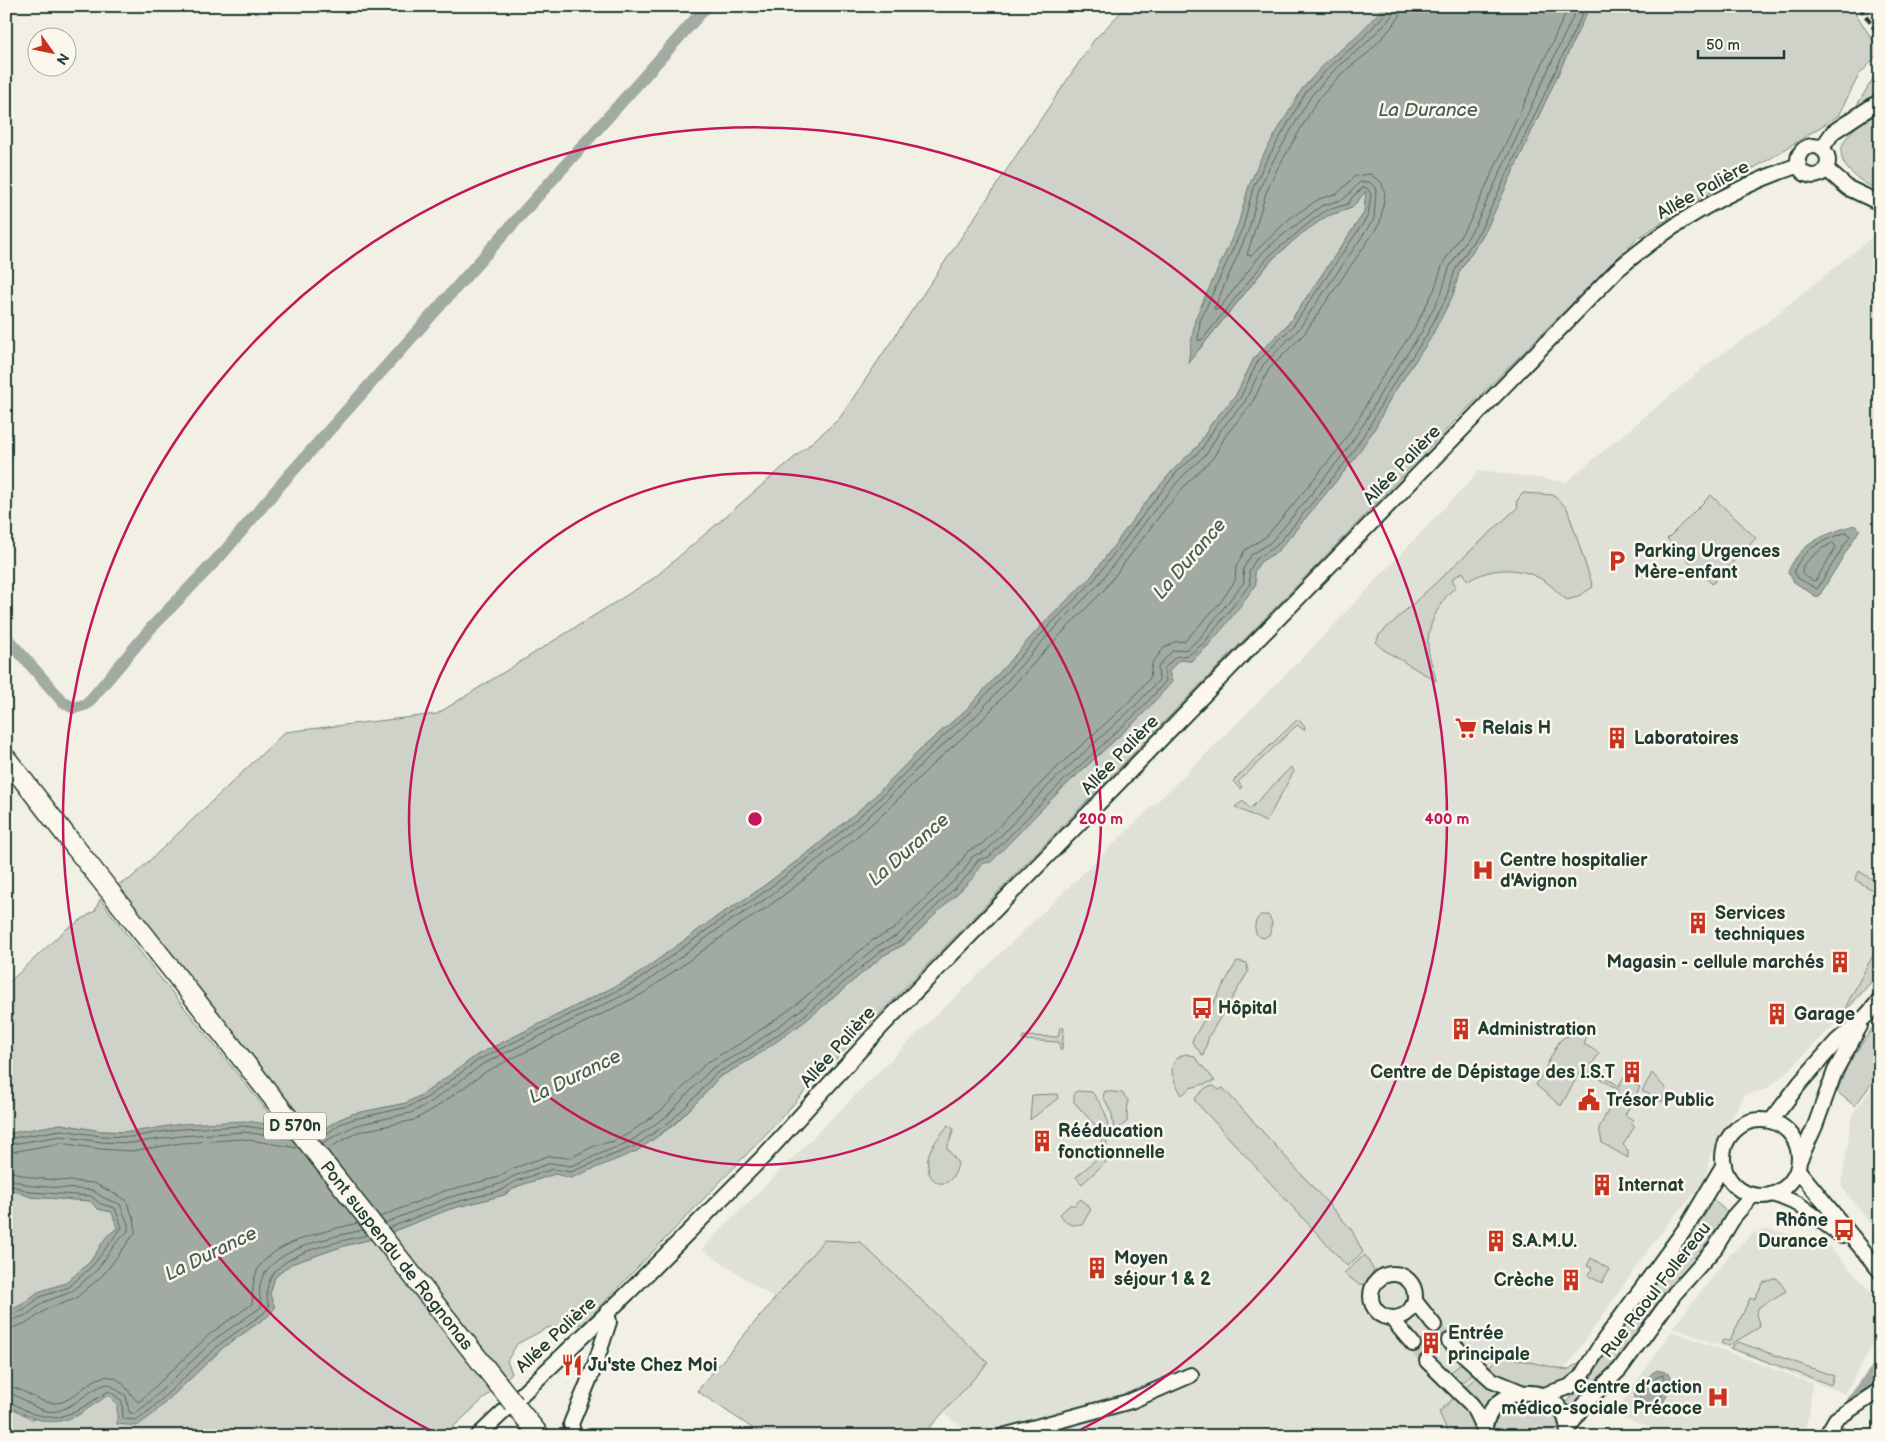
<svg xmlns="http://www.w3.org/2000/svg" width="1886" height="1442" viewBox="0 0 1886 1442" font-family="'Balsamiq Sans',sans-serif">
  <rect width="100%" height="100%" fill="#f2f0e5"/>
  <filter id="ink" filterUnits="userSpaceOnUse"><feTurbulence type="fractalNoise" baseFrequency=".02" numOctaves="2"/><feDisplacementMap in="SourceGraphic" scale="10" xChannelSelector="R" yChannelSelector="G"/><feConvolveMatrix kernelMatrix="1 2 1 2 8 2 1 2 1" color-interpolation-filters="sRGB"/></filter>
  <g filter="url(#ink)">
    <g fill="#e0e1d6">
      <path d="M1880 231V976L1839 1020 1789 1070 1767 1089 1745 1095 1711 1153 1704 1184 1676 1214 1646 1253 1562 1374 1506 1378 1479 1397 1467 1430 1468 1436H976L702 1249 887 1063 1197 763 1313 647 1480 470 1566 482 1713 360 1752 334Z"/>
      <path d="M1880 1076V1235L1841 1186 1852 1115Z"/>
      <path d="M1767 1229 1816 1240 1831 1248 1880 1302V1332L1845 1394 1673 1328 1730 1254 1752 1234Z"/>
      <path d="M1672 1331 1812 1383 1810 1411 1803 1436H1678L1613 1415Z"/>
    </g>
    <g fill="#cfd2c8" stroke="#77887e">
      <path d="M1127 6H1385L1354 39 1329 59 1260 162 1249 186 1238 225 1221 265 1189 362 1272 260 1301 234 1327 216 1352 208 1366 190 1364 213 1289 323 1254 358 1236 395 1211 424 1198 446 1174 469 1146 502 1091 577 1040 627 967 709 921 749 871 800 814 848 753 894 719 915 634 977 477 1055 425 1093 406 1103 352 1114 338 1120 321 1131 310 1130 115 886 130 879 285 732 437 714 654 578 839 419 1094 40Z"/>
      <path d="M1592 6H1851L1880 52 1859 75 1838 116 1768 160 1695 201 1635 240 1454 422 1313 569 819 1076 770 1130 583 1324 547 1328 517 1344 507 1361 512 1373 452 1428 446 1436H6V1404L31 1419 77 1416 108 1395 117 1404 152 1415 224 1347 268 1316 270 1294 275 1277 291 1264 344 1246 376 1238 450 1209 504 1195 518 1186 555 1174 571 1177 641 1148 674 1125 702 1097 718 1078 753 1058 804 1022 884 955 905 944 973 878 981 864 1142 715 1168 671 1179 660 1191 661 1208 646 1260 562 1278 551 1352 462 1375 428 1392 395 1430 339 1453 295 1459 272 1486 230 1584 18Z"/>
      <path d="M1880 67V94L1854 110Z"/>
      <path d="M1880 113V191C1855 179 1824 159 1853 130 1860 123 1871 118 1880 113Z"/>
      <path d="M1523 493 1553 495 1567 508 1593 587 1577 597 1567 600C1559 595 1554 587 1546 582 1522 566 1492 566 1468 581L1463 572 1452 579 1456 587C1442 597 1428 624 1428 642 1427 654 1434 669 1436 681L1384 650 1376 643 1379 635 1518 507 1516 502Z"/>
      <path d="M1711 495 1756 538 1712 584 1667 539Z"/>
      <path d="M1298 719 1305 727 1304 730 1297 725 1238 782 1242 787 1240 789 1233 781Z"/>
      <path d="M1291 767 1294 771 1266 822 1235 807 1243 801 1250 809Z"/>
      <path d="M1859 871 1880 884V894L1855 880Z"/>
      <path d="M100 899 155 971 280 1127 266 1125 132 1132 101 1131 61 1124 6 1134V985L65 930 95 911Z"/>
      <path d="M1261 915H1268L1272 922 1270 934 1264 938 1258 936C1253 929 1254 920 1261 915Z"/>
      <path d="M1880 942V972L1847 1009 1845 1008Z"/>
      <path d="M1237 961 1247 963 1248 972 1209 1036 1203 1056 1192 1042 1193 1039Z"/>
      <path d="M1880 1017V1072L1855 1106 1837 1092 1849 1062Z"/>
      <path d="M1060 1028H1064L1062 1050H1060L1059 1042 1022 1040 1023 1036 1058 1037Z"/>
      <path d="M1582 1034 1587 1037 1584 1044 1599 1053 1590 1068 1619 1086 1623 1078 1640 1087 1625 1115 1633 1120 1631 1124 1635 1126 1623 1145 1628 1150V1158L1602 1143 1599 1128 1619 1090 1582 1068 1561 1106 1536 1085 1559 1042 1564 1037Z"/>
      <path d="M1185 1054 1194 1056 1215 1081 1190 1088 1182 1095C1174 1081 1163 1063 1185 1054Z"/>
      <path d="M1652 1073 1666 1089 1662 1102 1642 1091Z"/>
      <path d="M1214 1086 1219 1090 1223 1088 1351 1229 1363 1252 1347 1266 1195 1101V1098L1207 1087Z"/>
      <path d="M1077 1091 1092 1092C1100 1103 1109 1115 1108 1129 1108 1141 1104 1151 1106 1162L1082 1184 1076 1177 1101 1155 1102 1133 1074 1102V1093Z"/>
      <path d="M1105 1091 1122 1093 1128 1100 1127 1122 1114 1131 1112 1114 1103 1096Z"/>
      <path d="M1057 1094 1058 1098 1030 1120 1032 1095Z"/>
      <path d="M948 1125 954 1129 947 1148 958 1163C953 1194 924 1187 928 1158 929 1147 942 1134 948 1125Z"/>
      <path d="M6 1188 31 1197 90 1201 98 1209 112 1212 118 1228 107 1236 90 1262 66 1283 38 1292 21 1305 6 1312Z"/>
      <path d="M1081 1199 1091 1209 1082 1225C1069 1224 1070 1228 1060 1214L1071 1204 1073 1206Z"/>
      <path d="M1713 1199 1729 1214 1701 1253 1654 1307 1618 1361 1573 1405H1565C1571 1392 1585 1387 1593 1374 1626 1319 1666 1266 1705 1215Z"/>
      <path d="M824 1240 860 1242 988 1363 922 1436H764L697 1391Z"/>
      <path d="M1365 1255 1374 1271 1365 1285 1357 1283 1344 1273Z"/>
      <path d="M1591 1258 1609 1269 1602 1283 1589 1276 1592 1268 1587 1266Z"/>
      <path d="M1777 1278 1786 1291 1759 1307 1756 1314 1760 1327 1728 1346 1721 1343 1723 1340 1730 1341 1750 1298 1754 1300 1763 1283Z"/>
      <path d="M1738 1342 1834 1376 1831 1385 1730 1348Z"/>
      <path d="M1593 1348C1586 1358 1579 1373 1569 1380 1545 1396 1509 1383 1488 1367L1501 1356 1567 1370 1580 1362Z"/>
      <path d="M1463 1362 1474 1372 1462 1384 1451 1372Z"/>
      <path d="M1478 1376 1502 1392 1496 1395 1483 1410 1480 1403 1465 1387Z"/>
      <path d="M1455 1397 1468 1410 1475 1436H1449L1439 1412Z"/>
      <path d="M1524 1398C1549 1400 1560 1412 1563 1436H1492C1491 1415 1506 1403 1524 1398Z"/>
    </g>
    <g fill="#a2aba1" stroke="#6e7f75">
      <path d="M1385 6H1592L1584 18 1486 230 1459 272 1453 295 1430 339 1392 395 1375 428 1352 462 1278 551 1260 562 1254 572 1256 584C1236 612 1217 639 1191 661L1179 660 1169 671 1172 682 1142 715 1063 787 991 862 981 864 973 878 905 944 884 955 804 1022 753 1058 718 1078 702 1097 674 1124 637 1151 571 1178 555 1174 518 1186 504 1195 450 1209 376 1238 344 1246 291 1264 275 1277 270 1294 275 1308 268 1316 224 1347 152 1415 137 1426 117 1424V1404L108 1395C65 1425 53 1432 6 1404V1312L21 1305 38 1292 66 1283 90 1262 107 1236 117 1228 112 1212 98 1209 90 1201 31 1197 6 1188V1134L61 1124 101 1131 132 1132 180 1124 245 1121 321 1131 338 1120 352 1114 406 1103 425 1093 477 1055 634 977 719 915 753 894 814 848 871 800 921 749 967 709 1040 627 1091 577 1146 502 1174 469 1198 446 1211 424 1236 395 1254 358 1289 323 1364 213 1366 191 1352 208 1327 216 1301 234 1272 259 1188 363 1195 319 1238 225 1249 186 1259 162 1302 89 1329 59 1354 39Z"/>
      <path d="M1854 525 1860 529 1818 598 1794 582 1788 572C1800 542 1826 534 1854 525Z"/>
      <path d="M1657 1370 1669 1373 1673 1381V1388L1667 1395 1660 1409C1649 1413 1634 1410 1634 1395L1652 1373Z"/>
    </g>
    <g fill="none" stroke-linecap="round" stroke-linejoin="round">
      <g stroke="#536960" stroke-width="1">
        <path d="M1847 532 1850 536 1817 589 1798 578 1794 571C1803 548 1825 539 1847 532Z"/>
        <path d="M1833 543 1836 547 1816 580 1813 581 1802 574 1803 565 1821 549Z"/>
        <path d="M316 1136H324L340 1124 354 1119 408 1107 428 1097 480 1059 637 981 722 919 756 898 817 852 874 804 925 753 970 712 1044 631 1094 580 1150 506 1177 472 1202 449 1215 427 1240 398 1258 361 1293 326 1368 216 1371 194 1368 189 1364 187 1353 196 1348 204 1325 211 1314 219 1269 256 1202 340H1198L1200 321 1243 227 1253 188 1264 165 1306 92 1333 63 1358 43 1387 12 1388 6"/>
        <path d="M6 1139 61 1130 101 1136 131 1137 180 1129 244 1126 286 1132"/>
        <path d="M322 1143 356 1125 411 1113 431 1102 483 1064 640 987 725 924 760 903 821 857 878 808 929 757 975 717 1048 635 1099 584 1155 509 1182 477 1207 453 1220 431 1245 401 1263 365 1298 330 1374 219 1376 189 1370 182H1360L1344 199 1321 206 1279 238 1263 252 1218 310 1214 309 1249 229 1259 190 1269 168 1311 96 1337 67 1362 47 1385 24 1393 14 1394 6"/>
        <path d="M6 1145 61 1136 101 1142 132 1143 181 1136 244 1132 292 1139"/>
        <path d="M327 1149 358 1132 414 1120 435 1108 487 1071 644 993 730 931 765 909 826 863 883 814 934 763 980 722 1054 641 1104 590 1161 514 1188 482 1213 458 1226 435 1251 405 1269 369 1304 334 1380 223 1385 194 1382 183 1370 174 1355 176 1338 193 1319 199 1289 219 1251 256 1247 255 1266 193 1276 171 1317 101 1342 73 1368 53 1391 28 1400 16 1402 6"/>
        <path d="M6 1153 61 1143 100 1149 132 1151 182 1143 243 1139 298 1148"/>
        <path d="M6 1170 33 1178 94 1183 126 1200 135 1222V1233L104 1274 75 1299 47 1309 29 1322 6 1330"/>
        <path d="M6 1178 32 1186 92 1190 104 1198 120 1204 128 1224V1231L116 1243 97 1270 71 1292 44 1302 27 1315 6 1322"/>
        <path d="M6 1184 31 1192 91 1196 101 1204 115 1208 122 1227 93 1265 69 1287 40 1297 24 1310 6 1316"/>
        <path d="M380 1217 444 1191 496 1178 511 1169 548 1156 570 1158 594 1146 614 1141 628 1134 662 1110 706 1063 743 1042 793 1007 873 940 894 929 957 867 968 851 982 844 1050 774 1129 702 1150 678 1152 663 1165 647 1174 642 1185 641 1220 603 1235 581 1236 567 1245 550 1267 536 1337 451 1359 418 1377 385 1414 329 1435 288 1443 263 1470 221 1569 6"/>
        <path d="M385 1223 447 1198 500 1184 514 1176 551 1163 571 1166 631 1141 667 1116 711 1069 747 1049 797 1013 877 946 898 935 963 872 973 856 986 851 1055 779 1134 707 1159 680 1158 667 1172 651 1187 649 1200 638 1244 582 1243 569 1251 555 1271 542 1289 521 1343 455 1365 422 1383 389 1421 333 1442 291 1449 268 1476 224 1578 6"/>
        <path d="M389 1228 449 1204 502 1190 516 1181 553 1169 571 1172 635 1146 671 1121 698 1094 715 1074 751 1054 801 1018 881 951 902 940 968 875 978 860 989 857 1060 784 1138 712 1166 681 1164 669 1175 657 1189 655 1205 642 1250 584 1249 571 1256 559 1275 547 1294 525 1348 459 1370 425 1388 392 1426 336 1448 294 1455 270 1482 227 1586 6"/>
        <path d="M1663 1375 1668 1385 1662 1393 1658 1404 1651 1406 1639 1399C1641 1391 1654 1376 1663 1375Z"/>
        <path d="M6 1386C23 1387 35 1402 53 1403 75 1405 92 1369 115 1378 126 1383 132 1399 139 1402L211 1333 252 1304C253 1292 252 1279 259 1267 276 1241 330 1230 358 1223"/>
        <path d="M6 1393C24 1395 37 1415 57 1411 76 1407 93 1385 109 1384L126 1396 129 1412 134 1414 145 1406 216 1338 260 1308 262 1305C244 1253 328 1238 363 1230"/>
        <path d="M6 1400 33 1414 56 1418 75 1412 109 1391 122 1401 123 1419 136 1420 149 1411 221 1343 264 1313 269 1306C253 1255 332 1244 367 1235"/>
      </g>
      <g stroke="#a2aba1" stroke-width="12">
        <path d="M6 637 63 702 74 708 87 704 151 628 223 553 283 482 707 6"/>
        <path d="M1853 1401 1875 1372"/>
        <path d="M1835 1436 1838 1429"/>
      </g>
      <g stroke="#c8ccc2" stroke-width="14" stroke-dasharray="14 7" stroke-linecap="butt">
        <path d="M1434 1325 1449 1341"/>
        <path d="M1413 1344 1427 1361"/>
      </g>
      <g stroke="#1f3d34" stroke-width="18">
        <g id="minor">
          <circle cx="1813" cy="161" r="15"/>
          <path d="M1822 148 1833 132 1880 101"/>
          <path d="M1826 169 1848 188 1880 203"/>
          <circle cx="1761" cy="1158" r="38"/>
          <path d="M1771 1121 1800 1083 1837 1041 1866 1016 1880 1000"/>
          <path d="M1800 1159 1815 1126 1835 1071 1860 1026"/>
          <path d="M1798 1170 1880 1271"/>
          <path d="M1774 1194 1798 1204 1842 1236"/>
          <circle cx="1393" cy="1296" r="22"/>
          <path d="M1415 1301 1434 1325"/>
          <path d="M1392 1319 1413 1344"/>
          <path d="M1449 1341 1492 1380 1521 1392"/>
          <path d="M1427 1361 1472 1405 1484 1429"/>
          <path d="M1543 1395 1569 1387 1580 1378 1602 1343 1688 1225 1724 1164"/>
          <path d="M1568 1430 1583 1405 1620 1369 1675 1293 1715 1248 1735 1215 1753 1195"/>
          <path d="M478 1436 628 1293 763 1157 882 1026 1617 270C1671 223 1731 188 1799 165"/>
          <path d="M574 1436 571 1424 594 1368 609 1322 607 1312"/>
          <path d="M1003 1436 1131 1401 1191 1375"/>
          <path d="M1484 1436C1485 1378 1569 1379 1568 1435"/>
          <path d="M1826 1436 1836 1419 1880 1390"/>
        </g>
      </g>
      <g stroke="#1f3d34" stroke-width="22">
        <g id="major">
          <path d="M6 758 75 847"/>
          <path d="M514 1404 540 1436"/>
        </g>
      </g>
      <use href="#minor" stroke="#fbf7ec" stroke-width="14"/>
      <use href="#major" stroke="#fbf7ec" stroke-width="19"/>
      <path stroke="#1f3d34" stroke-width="4" stroke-dasharray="8 4" stroke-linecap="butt" d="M1859 6 1880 37"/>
      <g stroke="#1f3d34" stroke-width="22" stroke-linecap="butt">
        <g id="major-bridge">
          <path id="s1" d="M75 847 514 1404"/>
        </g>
      </g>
      <use href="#major-bridge" stroke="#fbf7ec" stroke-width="19"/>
    </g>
  </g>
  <g fill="none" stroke="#c2185b" stroke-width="2.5">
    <circle cx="755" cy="819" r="346"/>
    <path d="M441 1436A692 692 0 1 1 1069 1436"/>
  </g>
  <defs>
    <g id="parking-bare" transform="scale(1.725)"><path d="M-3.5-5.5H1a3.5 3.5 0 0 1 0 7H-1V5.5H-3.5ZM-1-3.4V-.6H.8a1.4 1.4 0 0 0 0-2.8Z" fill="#c8321e" stroke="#fbf7ec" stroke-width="2.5" paint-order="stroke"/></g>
    <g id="supermarket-bare" transform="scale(1.725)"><path d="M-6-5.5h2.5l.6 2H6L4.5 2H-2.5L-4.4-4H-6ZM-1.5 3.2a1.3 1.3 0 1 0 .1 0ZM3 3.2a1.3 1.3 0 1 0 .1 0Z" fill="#c8321e" stroke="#fbf7ec" stroke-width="2.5" paint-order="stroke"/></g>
    <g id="building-bare" transform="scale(1.725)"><path d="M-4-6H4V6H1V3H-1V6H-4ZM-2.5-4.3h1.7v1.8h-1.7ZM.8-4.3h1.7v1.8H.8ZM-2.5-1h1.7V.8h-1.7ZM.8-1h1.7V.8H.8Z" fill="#c8321e" stroke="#fbf7ec" stroke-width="2.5" paint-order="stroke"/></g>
    <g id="hospital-bare" transform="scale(1.725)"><path d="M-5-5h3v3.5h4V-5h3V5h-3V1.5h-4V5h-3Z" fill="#c8321e" stroke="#fbf7ec" stroke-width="2.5" paint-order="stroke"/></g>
    <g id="bus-bare" transform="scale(1.725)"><path d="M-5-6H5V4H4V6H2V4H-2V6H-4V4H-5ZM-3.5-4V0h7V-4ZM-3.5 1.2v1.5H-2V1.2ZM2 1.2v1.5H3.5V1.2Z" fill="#c8321e" stroke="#fbf7ec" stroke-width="2.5" paint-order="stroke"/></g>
    <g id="civic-bare" transform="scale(1.725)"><path d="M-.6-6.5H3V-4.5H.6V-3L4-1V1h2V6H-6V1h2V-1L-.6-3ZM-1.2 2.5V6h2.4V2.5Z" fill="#c8321e" stroke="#fbf7ec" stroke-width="2.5" paint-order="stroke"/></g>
    <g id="restaurant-bare" transform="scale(1.725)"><path d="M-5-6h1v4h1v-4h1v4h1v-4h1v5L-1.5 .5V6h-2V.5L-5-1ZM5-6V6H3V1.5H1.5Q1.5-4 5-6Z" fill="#c8321e" stroke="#fbf7ec" stroke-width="2.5" paint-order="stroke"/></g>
  </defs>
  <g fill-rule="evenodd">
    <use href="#parking-bare" x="1617" y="561"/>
    <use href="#supermarket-bare" x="1466" y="728"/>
    <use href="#building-bare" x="1617" y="738"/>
    <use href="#hospital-bare" x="1483" y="870"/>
    <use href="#building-bare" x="1698" y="923"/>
    <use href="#building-bare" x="1840" y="962"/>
    <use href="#bus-bare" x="1202" y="1008"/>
    <use href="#building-bare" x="1777" y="1014"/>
    <use href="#building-bare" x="1461" y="1029"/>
    <use href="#building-bare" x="1632" y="1072"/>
    <use href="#civic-bare" x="1589" y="1100"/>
    <use href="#building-bare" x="1042" y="1141"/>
    <use href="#building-bare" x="1602" y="1185"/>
    <use href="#bus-bare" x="1844" y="1230"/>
    <use href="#building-bare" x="1496" y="1241"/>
    <use href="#building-bare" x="1097" y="1268"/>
    <use href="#building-bare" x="1571" y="1280"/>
    <use href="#building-bare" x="1431" y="1343"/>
    <use href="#restaurant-bare" x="572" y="1365"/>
    <use href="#hospital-bare" x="1718" y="1397"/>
  </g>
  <g text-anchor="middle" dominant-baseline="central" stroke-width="5" stroke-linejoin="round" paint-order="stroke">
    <rect fill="#fbf7ec" stroke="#61756b" stroke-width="1" x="264" y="1112.5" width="62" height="27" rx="4"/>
    <g font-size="16" font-weight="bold" fill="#1f3d34">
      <text x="295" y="1126">D 570n</text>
    </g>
    <g font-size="18" fill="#1f3d34" stroke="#fbf7ec">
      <text transform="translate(1703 190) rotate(-29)">Allée Palière</text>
      <text transform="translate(1402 465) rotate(-46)">Allée Palière</text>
      <text transform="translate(1120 755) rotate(-46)">Allée Palière</text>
      <text transform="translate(838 1047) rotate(-48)">Allée Palière</text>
      <text stroke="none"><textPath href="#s1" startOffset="520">Pont suspendu de Rognonas</textPath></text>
      <text transform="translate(1656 1290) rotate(-52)">Rue Raoul Follereau</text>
      <text transform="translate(556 1335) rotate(-43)">Allée Palière</text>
    </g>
    <g font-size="18" font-weight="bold" fill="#1f3d34" stroke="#fbf7ec" text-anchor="start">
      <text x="1634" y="551">Parking Urgences<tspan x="1634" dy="21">Mère-enfant</tspan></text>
      <text x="1482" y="728">Relais H</text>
      <text x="1634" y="738">Laboratoires</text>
      <text x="1500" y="860">Centre hospitalier<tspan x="1500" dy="21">d'Avignon</tspan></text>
      <text x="1715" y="913">Services<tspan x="1715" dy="21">techniques</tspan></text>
      <text x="1824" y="962" text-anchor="end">Magasin - cellule marchés</text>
      <text x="1218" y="1008">Hôpital</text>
      <text x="1794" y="1014">Garage</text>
      <text x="1478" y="1029">Administration</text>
      <text x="1615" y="1072" text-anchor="end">Centre de Dépistage des I.S.T</text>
      <text x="1606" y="1100">Trésor Public</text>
      <text x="1058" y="1131">Rééducation<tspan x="1058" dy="21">fonctionnelle</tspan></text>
      <text x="1618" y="1185">Internat</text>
      <text x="1828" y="1220" text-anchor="end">Rhône<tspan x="1828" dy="21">Durance</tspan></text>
      <text x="1512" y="1241">S.A.M.U.</text>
      <text x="1114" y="1258">Moyen<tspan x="1114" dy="21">séjour 1 &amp; 2</tspan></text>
      <text x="1554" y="1280" text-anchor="end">Crèche</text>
      <text x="1448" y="1333">Entrée<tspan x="1448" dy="21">principale</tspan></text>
      <text x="588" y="1365">Ju'ste Chez Moi</text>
      <text x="1702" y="1387" text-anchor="end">Centre d’action<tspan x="1702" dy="21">médico-sociale Précoce</tspan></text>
    </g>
    <g font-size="19" font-style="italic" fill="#465e55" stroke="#fbf7ec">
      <text x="1428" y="110">La Durance</text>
      <text transform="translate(1190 559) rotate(-49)">La Durance</text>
      <text transform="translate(909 850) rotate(-41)">La Durance</text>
      <text transform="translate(575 1077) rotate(-26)">La Durance</text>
      <text transform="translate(211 1254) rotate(-26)">La Durance</text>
    </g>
  </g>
  <circle cx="755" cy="819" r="8" fill="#c2185b" stroke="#fbf7ec" stroke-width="2.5"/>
  <g font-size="15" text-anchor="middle" font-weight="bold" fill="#c2185b" stroke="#fbf7ec" stroke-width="5" stroke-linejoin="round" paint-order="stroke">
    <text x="1101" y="824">200 m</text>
    <text x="1447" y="824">400 m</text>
  </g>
  <rect width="1886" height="1442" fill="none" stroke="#fbf7ec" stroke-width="25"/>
  <rect x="12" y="12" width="1861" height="1417" fill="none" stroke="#1f3d34" stroke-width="2" filter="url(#ink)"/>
  <g transform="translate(52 52) rotate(123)"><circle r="24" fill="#fbf7ec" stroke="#a3ada2"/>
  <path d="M0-4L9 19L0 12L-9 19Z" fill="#c8321e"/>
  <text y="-8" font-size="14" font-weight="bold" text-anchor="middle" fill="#1f3d34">N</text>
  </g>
  <path d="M1698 50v8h86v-8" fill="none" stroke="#1f3d34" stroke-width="2.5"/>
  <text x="1706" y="50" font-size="15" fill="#1f3d34" stroke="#fbf7ec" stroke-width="4" paint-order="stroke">50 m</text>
</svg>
